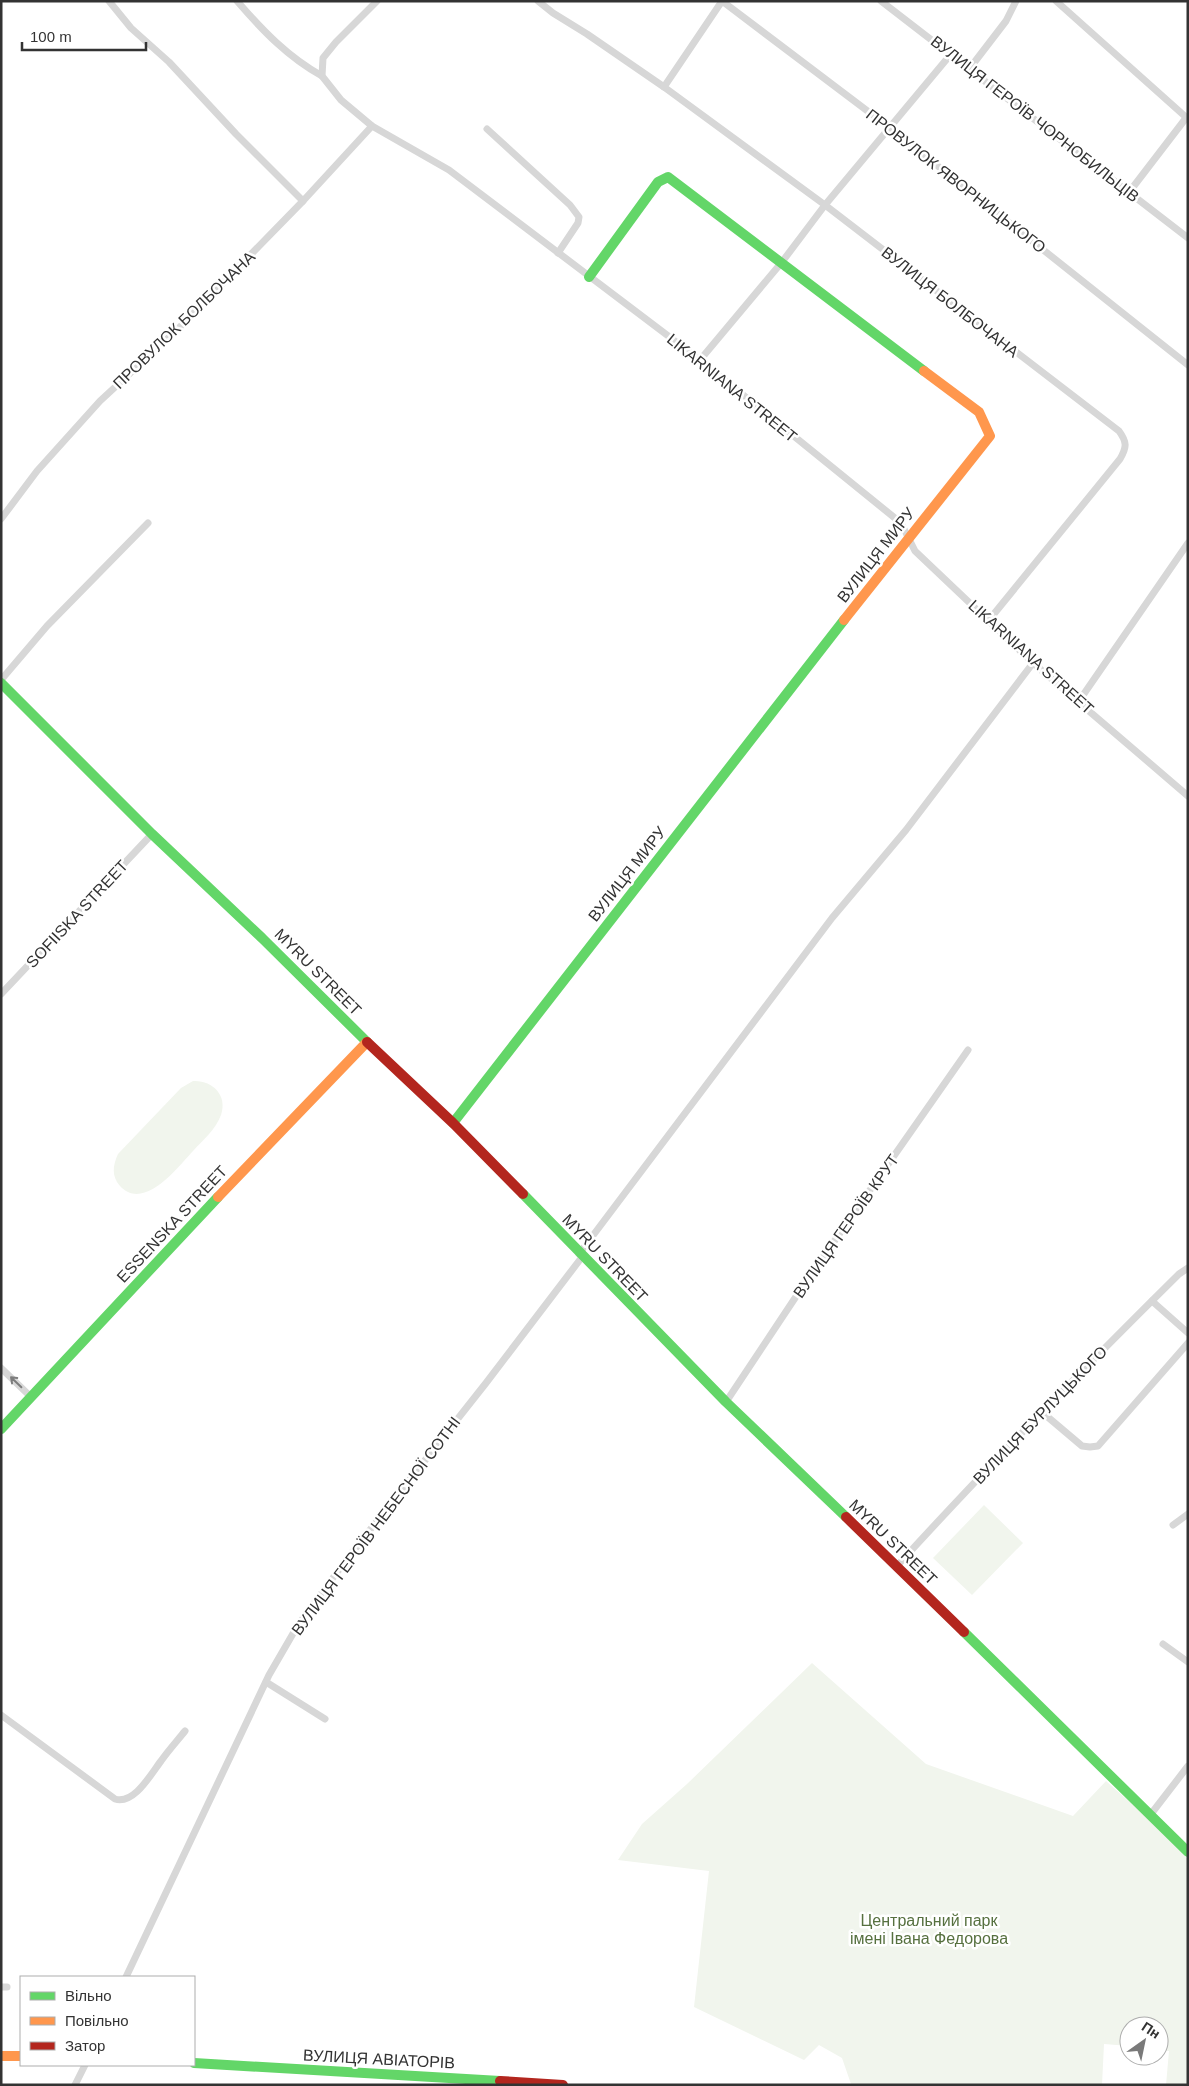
<svg xmlns="http://www.w3.org/2000/svg" width="1189" height="2086" viewBox="0 0 1189 2086" font-family="Arial,sans-serif">
  <rect width="100%" height="100%" fill="#fff"/>
  <g fill="#f1f5ed">
    <path d="M193 1081C212 1080 228 1095 221 1115 216 1129 203 1140 193 1151 178 1167 144 1212 120 1186 111 1176 113 1165 118 1154L181 1088Z"/>
    <path d="M984 1505 1023 1543 972 1595 933 1558Z"/>
    <path d="M812 1663 926 1764 1073 1816 1106 1781 1158 1827 1188 1859V2085H1166L1169 2051 1159 2050V2026H1129V2046L1104 2044 1102 2085H858L851 2084 842 2058 819 2045 804 2060 694 2007 709 1871 618 1860 642 1824 687 1784Z"/>
  </g>
  <g fill="none" stroke-linecap="round" stroke-linejoin="round">
    <g stroke="#d7d7d7" stroke-width="7">
      <path d="M109 1 131 28 169 62 236 134 303 201"/>
      <path d="M237 1C263 31 288 57 322 76"/>
      <path d="M377 1 336 42 323 58 322 76 341 100 372 126 449 170 700 360 901 523 915 551 1033 663 1188 796"/>
      <path d="M538 1 553 13 587 34 664 87 825 205 1119 431C1127 442 1127 447 1120 459L989 620"/>
      <path d="M881 1 1188 238"/>
      <path d="M1056 1 1188 119"/>
      <path d="M970 68 1006 21 1016 1"/>
      <path d="M664 87 722 1 890 128 1188 365"/>
      <path d="M487 129 570 205 579 217 578 223 558 253"/>
      <path d="M1130 191 1186 118"/>
      <path d="M700 360 782 262 825 205 951 54"/>
      <path d="M1 519 37 471 100 401 178 329 303 201 372 126"/>
      <path d="M1 680 47 626 148 523"/>
      <path d="M1079 701 1188 543"/>
      <path d="M1 994 152 834"/>
      <path d="M579 1254 832 918 906 830 1033 663"/>
      <path d="M1152 1301 1188 1333"/>
      <path d="M1 1368 30 1396"/>
      <path d="M726 1402 805 1283 968 1050"/>
      <path d="M1043 1413 1082 1446 1090 1447 1098 1446 1188 1343"/>
      <path d="M1173 1525 1188 1514"/>
      <path d="M897 1566C988 1466 1083 1369 1179 1274L1188 1268"/>
      <path d="M1163 1644 1188 1662"/>
      <path d="M266 1682 325 1719"/>
      <path d="M1 1715 115 1799C134 1805 151 1774 161 1761 168 1751 177 1741 185 1731"/>
      <path d="M1151 1814 1188 1766"/>
      <path d="M126 1977 269 1675 298 1625 347 1559 486 1383 582 1257"/>
      <path d="M1 1987H7"/>
      <path d="M75 2085 85 2065"/>
    </g>
    <g stroke="#63d668" stroke-width="10">
      <path d="M589 277 658 182 668 177 924 371"/>
      <path d="M1 683 152 834 262 938 367 1042"/>
      <path d="M453 1123 844 620"/>
      <path d="M523 1194 726 1402 846 1517"/>
      <path d="M1 1429 218 1197"/>
      <path d="M964 1632 1188 1852"/>
      <path d="M194 2063 500 2081"/>
    </g>
    <g stroke="#ff974d" stroke-width="10">
      <path d="M844 620 990 436 979 412 924 371"/>
      <path d="M218 1197 367 1042"/>
      <path d="M1 2056H21"/>
    </g>
    <g stroke="#b3261e" stroke-width="10">
      <path d="M367 1042 453 1123 523 1194"/>
      <path d="M846 1517 964 1632"/>
      <path d="M500 2081 563 2085"/>
    </g>
  </g>
  <defs><path id="oneway-shaft" d="M-6 0H5M1.5-3L5.5 0L1.5 3" fill="none" stroke-width="1.6" stroke-linecap="round" stroke-linejoin="round" transform="scale(1.25)"/></defs>
  <use stroke="#7d7d7d" href="#oneway-shaft" transform="translate(16 1382) rotate(-136)"/>
  <g text-anchor="middle" dominant-baseline="central" stroke-width="5" stroke-linejoin="round" paint-order="stroke">
    <g font-size="16" fill="#333" stroke="#fff">
      <text transform="translate(1035 119) rotate(38)">ВУЛИЦЯ ГЕРОЇВ ЧОРНОБИЛЬЦІВ</text>
      <text transform="translate(956 181) rotate(38)">ПРОВУЛОК ЯВОРНИЦЬКОГО</text>
      <text transform="translate(950 302) rotate(38)">ВУЛИЦЯ БОЛБОЧАНА</text>
      <text transform="translate(184 320) rotate(-44)">ПРОВУЛОК БОЛБОЧАНА</text>
      <text transform="translate(732 388) rotate(39)">LIKARNIANA STREET</text>
      <text transform="translate(876 555) rotate(-52)">ВУЛИЦЯ МИРУ</text>
      <text transform="translate(1031 657) rotate(42)">LIKARNIANA STREET</text>
      <text transform="translate(627 874) rotate(-52)">ВУЛИЦЯ МИРУ</text>
      <text transform="translate(77 914) rotate(-47)">SOFIISKA STREET</text>
      <text transform="translate(318 972) rotate(45)">MYRU STREET</text>
      <text transform="translate(172 1224) rotate(-47)">ESSENSKA STREET</text>
      <text transform="translate(846 1226) rotate(-55)">ВУЛИЦЯ ГЕРОЇВ КРУТ</text>
      <text transform="translate(605 1258) rotate(46)">MYRU STREET</text>
      <text transform="translate(1040 1415) rotate(-46)">ВУЛИЦЯ БУРЛУЦЬКОГО</text>
      <text transform="translate(376 1526) rotate(-53)">ВУЛИЦЯ ГЕРОЇВ НЕБЕСНОЇ СОТНІ</text>
      <text transform="translate(893 1542) rotate(44)">MYRU STREET</text>
      <text transform="translate(379 2059) rotate(3)">ВУЛИЦЯ АВІАТОРІВ</text>
    </g>
    <g font-size="16" fill="#56703f" stroke="#fff">
      <text x="929" y="1920">Центральний парк<tspan x="929" dy="18">імені Івана Федорова</tspan></text>
    </g>
  </g>
  <rect width="1189" height="2086" fill="none" stroke="#333333" stroke-width="5"/>
  <rect x="20" y="1976" width="175" height="90" fill="#ffffff" stroke="#adadad"/>
  <rect x="30" y="1992" width="25" height="8" fill="#63d668" stroke="#adadad"/>
  <text x="65" y="2001" font-size="15" fill="#333333">Вільно</text>
  <rect x="30" y="2017" width="25" height="8" fill="#ff974d" stroke="#adadad"/>
  <text x="65" y="2026" font-size="15" fill="#333333">Повільно</text>
  <rect x="30" y="2042" width="25" height="8" fill="#b3261e" stroke="#adadad"/>
  <text x="65" y="2051" font-size="15" fill="#333333">Затор</text>
  <g transform="translate(1144 2041) rotate(33)"><circle r="24" fill="#ffffff" stroke="#adadad"/>
  <path d="M0-4L9 19L0 12L-9 19Z" fill="#7a7a7a"/>
  <text y="-8" font-size="14" font-weight="bold" text-anchor="middle" fill="#333333">Пн</text>
  </g>
  <path d="M22 42v8h124v-8" fill="none" stroke="#333333" stroke-width="2.5"/>
  <text x="30" y="42" font-size="15" fill="#333333" stroke="#ffffff" stroke-width="4" paint-order="stroke">100 m</text>
</svg>
